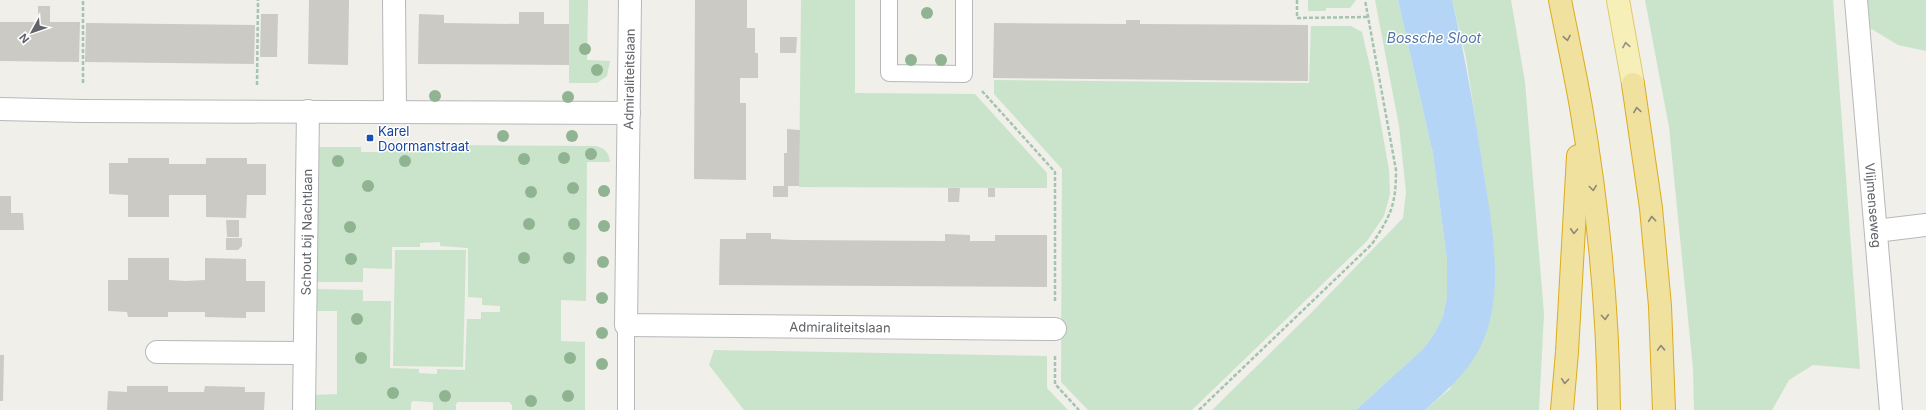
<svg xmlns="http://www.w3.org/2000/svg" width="1926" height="410" viewBox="0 0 1926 410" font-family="Inter,sans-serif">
  <rect width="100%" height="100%" fill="#f0efe9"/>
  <g fill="#c9e4ca">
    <path d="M569 0H588L587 60 610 61 607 76 597 83H569Z"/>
    <path d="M801 0H855V93L975 94 1047 173V188L799 187Z"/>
    <path d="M1308 0H1356L1350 8H1326V11H1308Z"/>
    <path d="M1375 0H1398L1433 154 1447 260V297L1443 316 1435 333 1423 349 1356 410H1212L1312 312 1403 218 1406 192 1399 126Z"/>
    <path d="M1452 0H1511L1525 82 1544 314 1539 410H1425L1450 389 1495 266 1486 190 1466 58Z"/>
    <path d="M1645 0H1833L1860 369 1813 365 1789 380 1772 410H1694L1693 369 1669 127Z"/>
    <path d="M1867 0H1926V51L1898 45 1870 28Z"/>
    <path d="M1311 26H1351L1362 32 1373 79 1389 170 1390 194 1384 216 1367 241 1192 410H1088L1061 382 1062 169 994 94V80L1309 83Z"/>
    <path d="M439 145 596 146C605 148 609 153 610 162H587L586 301 561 300V341L585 342V410H512V405L509 402H458L456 404V410H433V403L431 402 413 401 411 403V410H313L314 395 337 394V311H315V289L363 290V301H391L390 368 419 369V373L437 374V369L465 370 467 319H481V312H500V306L482 305V298L468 297V248L440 246V242L420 243V247H392V269L363 268V282H314L317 147H361V152H382V146L439 147Z"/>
    <path d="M395 250H466L463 367 393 366Z"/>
    <path d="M714 350 1047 356V388L1068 410H744L709 365Z"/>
  </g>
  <path fill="#b4d5f5" d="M1398 0H1452C1464 51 1473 103 1481 155 1489 212 1507 286 1483 341 1471 369 1448 390 1425 410H1356L1423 349 1435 333 1443 316 1447 297V260L1433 154Z"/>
  <g fill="#cbcac5">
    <path d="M309 0H349L348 65 308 64Z"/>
    <path d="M695 0H747V28H755V53H758V78H740V103H746V180L694 179Z"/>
    <path d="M38 6H50V22H80L79 62 0 61V22H38Z"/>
    <path d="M519 12H544V24H569V65L418 64 419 14 444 15V23L519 24Z"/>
    <path d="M261 14H278L277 57H260Z"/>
    <path d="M1126 20H1140V24L1308 25V81L993 78 994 23 1126 24Z"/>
    <path d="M86 23 255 25 254 64 85 62Z"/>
    <path d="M780 37H797L796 53H780Z"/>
    <path d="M787 129 800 130 799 186H788V197H773V186H784V153H787Z"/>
    <path d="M128 158H169V164H206V158H247V164H266V195H247L246 218 206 217V195H169V217H128V195L109 194V163H128Z"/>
    <path d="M948 188H960L959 202H948Z"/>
    <rect x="988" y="188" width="7" height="9"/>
    <path d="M0 196H11V213H23L24 230H0Z"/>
    <path d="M226 220H239V237H227Z"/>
    <path d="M746 233H771V239L795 240 945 241V234L970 235V241H995V235H1047V287L719 285 720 239H746Z"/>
    <path d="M226 238H242V246L238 250H226Z"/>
    <path d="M128 258H169V280L186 281 205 280V258L246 259V281H265V312H246V318L205 317V312H168V317H128L127 312 108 311V280H128Z"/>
    <path d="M0 355H4L3 401H0Z"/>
    <path d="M127 386H168V392H204L205 386 245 387V392H265L264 410H107L108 391 127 392Z"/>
  </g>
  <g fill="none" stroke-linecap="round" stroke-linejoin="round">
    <g stroke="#b6b8bb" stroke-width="18">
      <g id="service">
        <path d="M889 0V73L964 74V0"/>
        <path d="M626 325V410"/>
      </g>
    </g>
    <g stroke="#b6b8bb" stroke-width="24">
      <path id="pedestrian" d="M157 352 304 353"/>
    </g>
    <g stroke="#b6b8bb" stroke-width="24">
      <g id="minor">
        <path d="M394 0 395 111"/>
        <path id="s1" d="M630 0 626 325 1055 329"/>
        <path id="s2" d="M1856 0 1891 410"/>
        <path d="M0 109 83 111 629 113"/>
        <path d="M1876 231 1926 225"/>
        <path id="s3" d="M304 410 308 111"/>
      </g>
    </g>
    <g stroke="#e1c871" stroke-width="24">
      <path id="primary" d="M1618 0 1633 84"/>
    </g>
    <g stroke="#dcac1d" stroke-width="24">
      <g id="motorway">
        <path d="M1560 0C1567 36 1575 72 1581 107 1598 207 1608 309 1609 410"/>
        <path d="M1633 84 1651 208 1660 306 1664 410"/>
        <path d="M1562 410 1567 352 1578 156"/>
      </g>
    </g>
    <g stroke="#a3c4ae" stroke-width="2.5" stroke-dasharray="4 2" stroke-linecap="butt">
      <path d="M1297 0V18L1368 17"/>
      <path d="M83 83V0"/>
      <path d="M257 85 258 0"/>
      <path d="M982 91 1055 172V301"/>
      <path d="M1055 356V384L1079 410"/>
      <path d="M1199 410 1372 244C1391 215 1396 205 1396 170L1365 0"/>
    </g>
    <use href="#service" stroke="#fff" stroke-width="16"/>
    <use href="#pedestrian" stroke="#fff" stroke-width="22"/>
    <use href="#minor" stroke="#fff" stroke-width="22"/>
    <use href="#primary" stroke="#f6efb8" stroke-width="22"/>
    <use href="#motorway" stroke="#f1e19f" stroke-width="22"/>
  </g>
  <g fill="#90b491">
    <circle cx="927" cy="13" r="6"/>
    <circle cx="585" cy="49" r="6"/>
    <circle cx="911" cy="60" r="6"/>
    <circle cx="941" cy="60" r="6"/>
    <circle cx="597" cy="70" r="6"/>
    <circle cx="435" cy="96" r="6"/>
    <circle cx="568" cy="97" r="6"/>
    <circle cx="503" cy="136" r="6"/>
    <circle cx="572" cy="136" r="6"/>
    <circle cx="591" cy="154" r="6"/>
    <circle cx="564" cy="158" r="6"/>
    <circle cx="524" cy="159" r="6"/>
    <circle cx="338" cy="161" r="6"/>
    <circle cx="405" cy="161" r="6"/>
    <circle cx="368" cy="186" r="6"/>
    <circle cx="573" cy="188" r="6"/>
    <circle cx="604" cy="191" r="6"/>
    <circle cx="531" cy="192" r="6"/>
    <circle cx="529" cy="224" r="6"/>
    <circle cx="574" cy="224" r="6"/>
    <circle cx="604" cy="226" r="6"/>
    <circle cx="350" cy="227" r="6"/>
    <circle cx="524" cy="258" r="6"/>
    <circle cx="569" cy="258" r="6"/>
    <circle cx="351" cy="259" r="6"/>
    <circle cx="603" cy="262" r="6"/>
    <circle cx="602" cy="298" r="6"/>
    <circle cx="357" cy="319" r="6"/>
    <circle cx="602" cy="333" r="6"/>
    <circle cx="361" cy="358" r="6"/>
    <circle cx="570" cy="358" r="6"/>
    <circle cx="602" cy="364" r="6"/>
    <circle cx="393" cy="393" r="6"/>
    <circle cx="445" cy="396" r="6"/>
    <circle cx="568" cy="396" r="6"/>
    <circle cx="531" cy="401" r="6"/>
  </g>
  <defs><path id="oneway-chevron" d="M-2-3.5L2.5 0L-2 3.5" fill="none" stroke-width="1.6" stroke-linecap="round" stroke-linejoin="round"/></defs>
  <g stroke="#8c8978">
    <use href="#oneway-chevron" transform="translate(1567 38) rotate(79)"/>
    <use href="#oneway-chevron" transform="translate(1637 110) rotate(-99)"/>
    <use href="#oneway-chevron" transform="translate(1593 188) rotate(82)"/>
    <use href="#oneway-chevron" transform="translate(1652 219) rotate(-95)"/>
    <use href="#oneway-chevron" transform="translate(1574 231) rotate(93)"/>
    <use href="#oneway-chevron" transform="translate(1605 317) rotate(86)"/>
    <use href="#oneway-chevron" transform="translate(1661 348) rotate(-92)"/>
    <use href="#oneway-chevron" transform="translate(1565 381) rotate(95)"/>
  </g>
  <use stroke="#949483" href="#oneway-chevron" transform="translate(1626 45) rotate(-100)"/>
  <rect fill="#1a4fb4" stroke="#fff" stroke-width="1.5" x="366" y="134" width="8" height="8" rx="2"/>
  <g text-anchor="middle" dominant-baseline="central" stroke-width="3" stroke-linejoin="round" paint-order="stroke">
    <g font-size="13" fill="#606367" stroke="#fff">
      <text transform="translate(629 79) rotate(-89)">Admiraliteitslaan</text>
      <text stroke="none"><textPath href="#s2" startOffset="206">Vlijmenseweg</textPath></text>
      <text stroke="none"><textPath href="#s3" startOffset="178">Schout bij Nachtlaan</textPath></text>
      <text stroke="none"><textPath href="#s1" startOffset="539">Admiraliteitslaan</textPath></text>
    </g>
    <g font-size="13" fill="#164399" stroke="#fff" text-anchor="start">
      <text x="378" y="131">Karel<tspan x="378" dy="15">Doormanstraat</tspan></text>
    </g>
    <g font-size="14" font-style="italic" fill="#5175a6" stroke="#fff">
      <text x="1434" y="37">Bossche Sloot</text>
    </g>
  </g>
  <g transform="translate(32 32) rotate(230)" stroke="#ffffff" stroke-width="3" paint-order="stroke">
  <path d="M0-3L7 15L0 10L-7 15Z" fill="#606367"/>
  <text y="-6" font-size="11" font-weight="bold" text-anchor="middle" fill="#606367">N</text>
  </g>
</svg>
